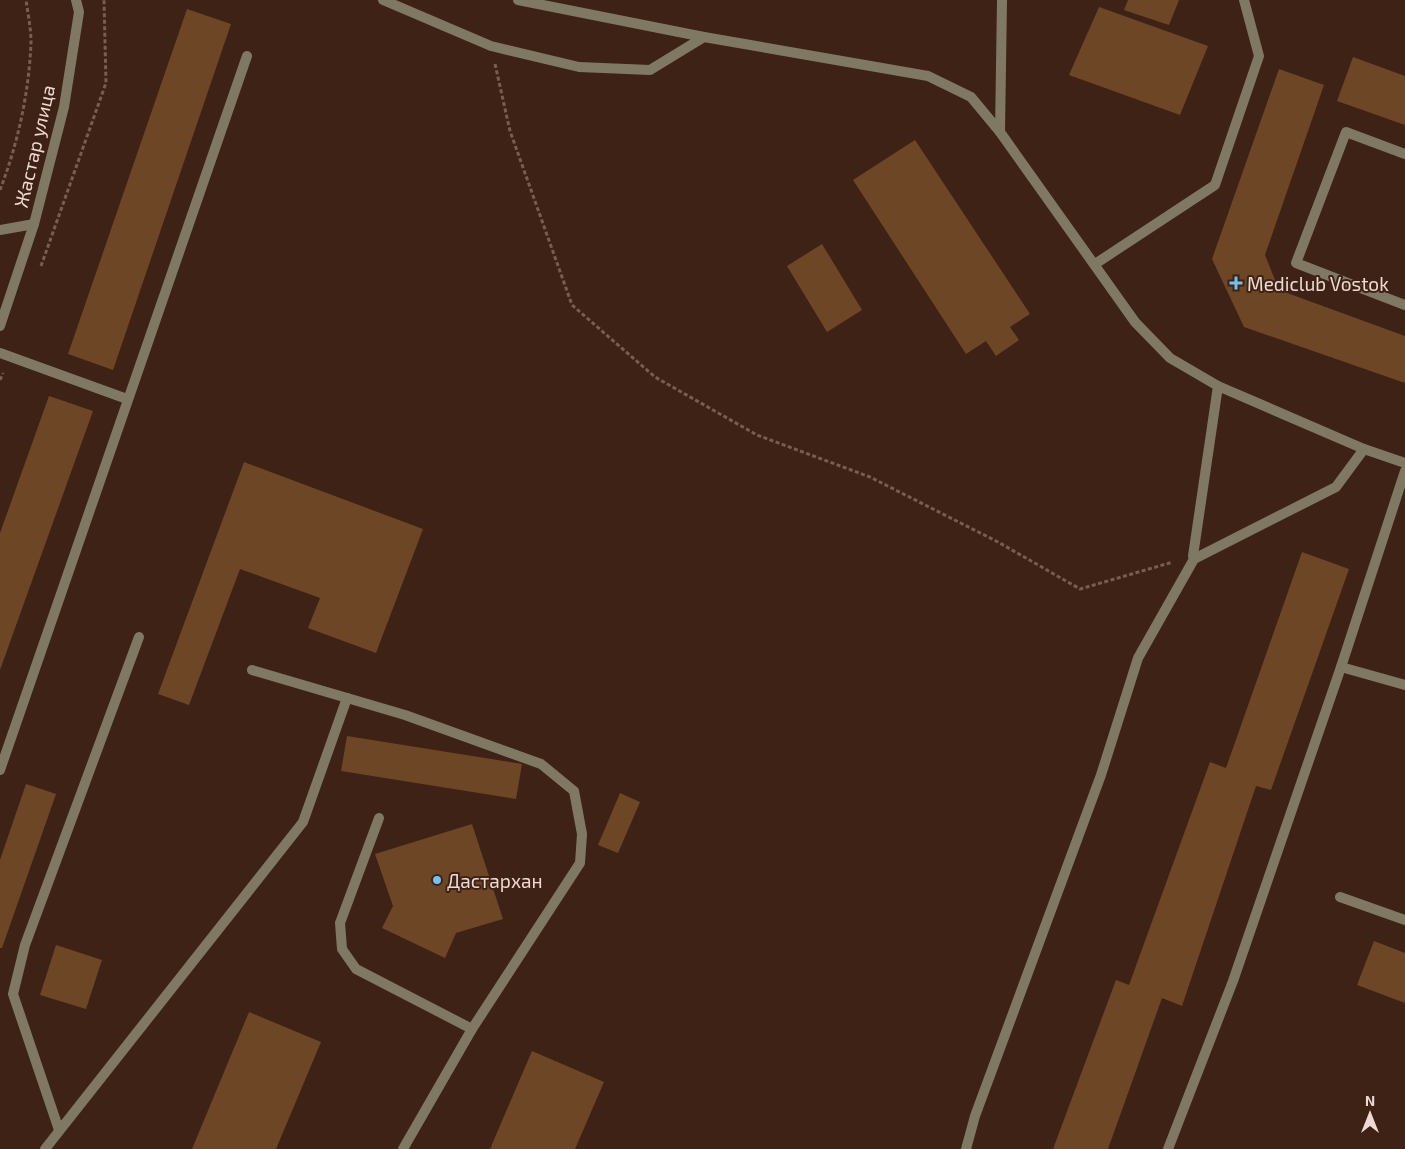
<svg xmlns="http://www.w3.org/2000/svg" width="1405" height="1149" viewBox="0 0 1405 1149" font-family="'Exo 2',sans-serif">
  <rect width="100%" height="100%" fill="#3e2215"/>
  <g fill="#6d4626">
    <path d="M1128 0H1179L1169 25 1124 10Z"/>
    <path d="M1099 7 1208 46 1180 115 1069 75Z"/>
    <path d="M187 9 231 24 113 370 68 354Z"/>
    <path d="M1353 57 1405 76V125L1337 101Z"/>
    <path d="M1279 69 1324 85 1265 255 1279 290 1405 336V383L1244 327 1212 259Z"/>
    <path d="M915 140 1030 314 1010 327 1019 340 996 356 986 341 966 354 853 180Z"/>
    <path d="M822 244 862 310 827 332 787 266Z"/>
    <path d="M49 396 93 411 0 670V533Z"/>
    <path d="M244 462 423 529 376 653 308 628 320 598 240 569 189 705 158 694Z"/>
    <path d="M1302 552 1349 569 1271 790 1256 786 1182 1006 1162 998 1108 1149H1053L1116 980 1129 985 1210 762 1226 768Z"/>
    <path d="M347 736 522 764 516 799 341 771Z"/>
    <path d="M26 784 56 794 2 948H0V860Z"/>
    <path d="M620 793 640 802 618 853 598 845Z"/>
    <path d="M472 824 503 919 456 933 445 958 382 928 393 906 375 854Z"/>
    <path d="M1374 941 1405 953V1003L1357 985Z"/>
    <path d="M56 945 102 960 86 1009 40 995Z"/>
    <path d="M249 1012 321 1042 276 1149H192Z"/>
    <path d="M532 1051 604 1082 575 1149H490Z"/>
  </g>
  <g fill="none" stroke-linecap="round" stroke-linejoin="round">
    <g stroke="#775e53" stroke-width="3" stroke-dasharray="4 2.5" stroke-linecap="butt">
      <path d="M495 64 510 131 572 305 655 377 757 435 870 477 998 542 1080 589 1173 562"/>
      <path d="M0 190C18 143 29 93 31 42 31 29 28 14 26 0"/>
      <path d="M41 266 106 83 104 0"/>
      <path d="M0 380 3 373"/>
    </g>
    <g stroke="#7f7964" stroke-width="10">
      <path d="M383 0 491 46 579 67 650 70 704 37"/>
      <path d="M1000 132 1002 0"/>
      <path d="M1405 154 1346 132 1296 263 1405 305"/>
      <path d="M1095 264 1215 185 1259 56 1244 0"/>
      <path d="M0 353 127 399"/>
      <path d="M1193 556 1218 386"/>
      <path d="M1341 667 1405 685"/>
      <path d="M252 670 405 715 541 764 574 791 582 834 580 863 472 1029 403 1149"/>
      <path d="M0 770 247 56"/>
      <path d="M379 818 340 923 342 949 356 969 472 1029"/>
      <path d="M1340 897 1405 920"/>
      <path d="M59 1130 13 994 25 945 139 637"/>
      <path d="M45 1149 303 822 347 698"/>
      <path d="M966 1149 975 1116 1101 775 1138 658 1194 559 1336 487 1364 449"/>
      <path d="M1168 1149 1233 981 1341 667 1405 471"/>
    </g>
    <g stroke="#7f7964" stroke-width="10">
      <path d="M518 0 704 37 928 76 971 97 1000 132 1135 322 1170 358 1218 386 1364 449 1405 463"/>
      <path d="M0 230 34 224"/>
      <path d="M0 326 34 224 64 107 79 12 76 0"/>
    </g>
  </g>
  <g fill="#72c1f5" stroke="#3e2215" stroke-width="2">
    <path d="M1233.5 275.5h5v5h5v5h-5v5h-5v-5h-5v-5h5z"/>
    <circle cx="437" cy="880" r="5"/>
  </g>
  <g text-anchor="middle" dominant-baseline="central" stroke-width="4" stroke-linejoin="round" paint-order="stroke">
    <g font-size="19" fill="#eedad2" stroke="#3e2215">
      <text transform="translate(34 146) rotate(-77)">Жастар улица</text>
    </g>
    <g font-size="19" fill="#eedad2" stroke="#3e2215" text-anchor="start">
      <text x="1247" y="283">Mediclub Vostok</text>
      <text x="447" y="880">Дастархан</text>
    </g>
  </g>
  <g transform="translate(1370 1114)" stroke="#3e2215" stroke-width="4" paint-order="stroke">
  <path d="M0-4L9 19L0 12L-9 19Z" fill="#eedad2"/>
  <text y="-8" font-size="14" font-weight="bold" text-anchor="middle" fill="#eedad2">N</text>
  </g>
</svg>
